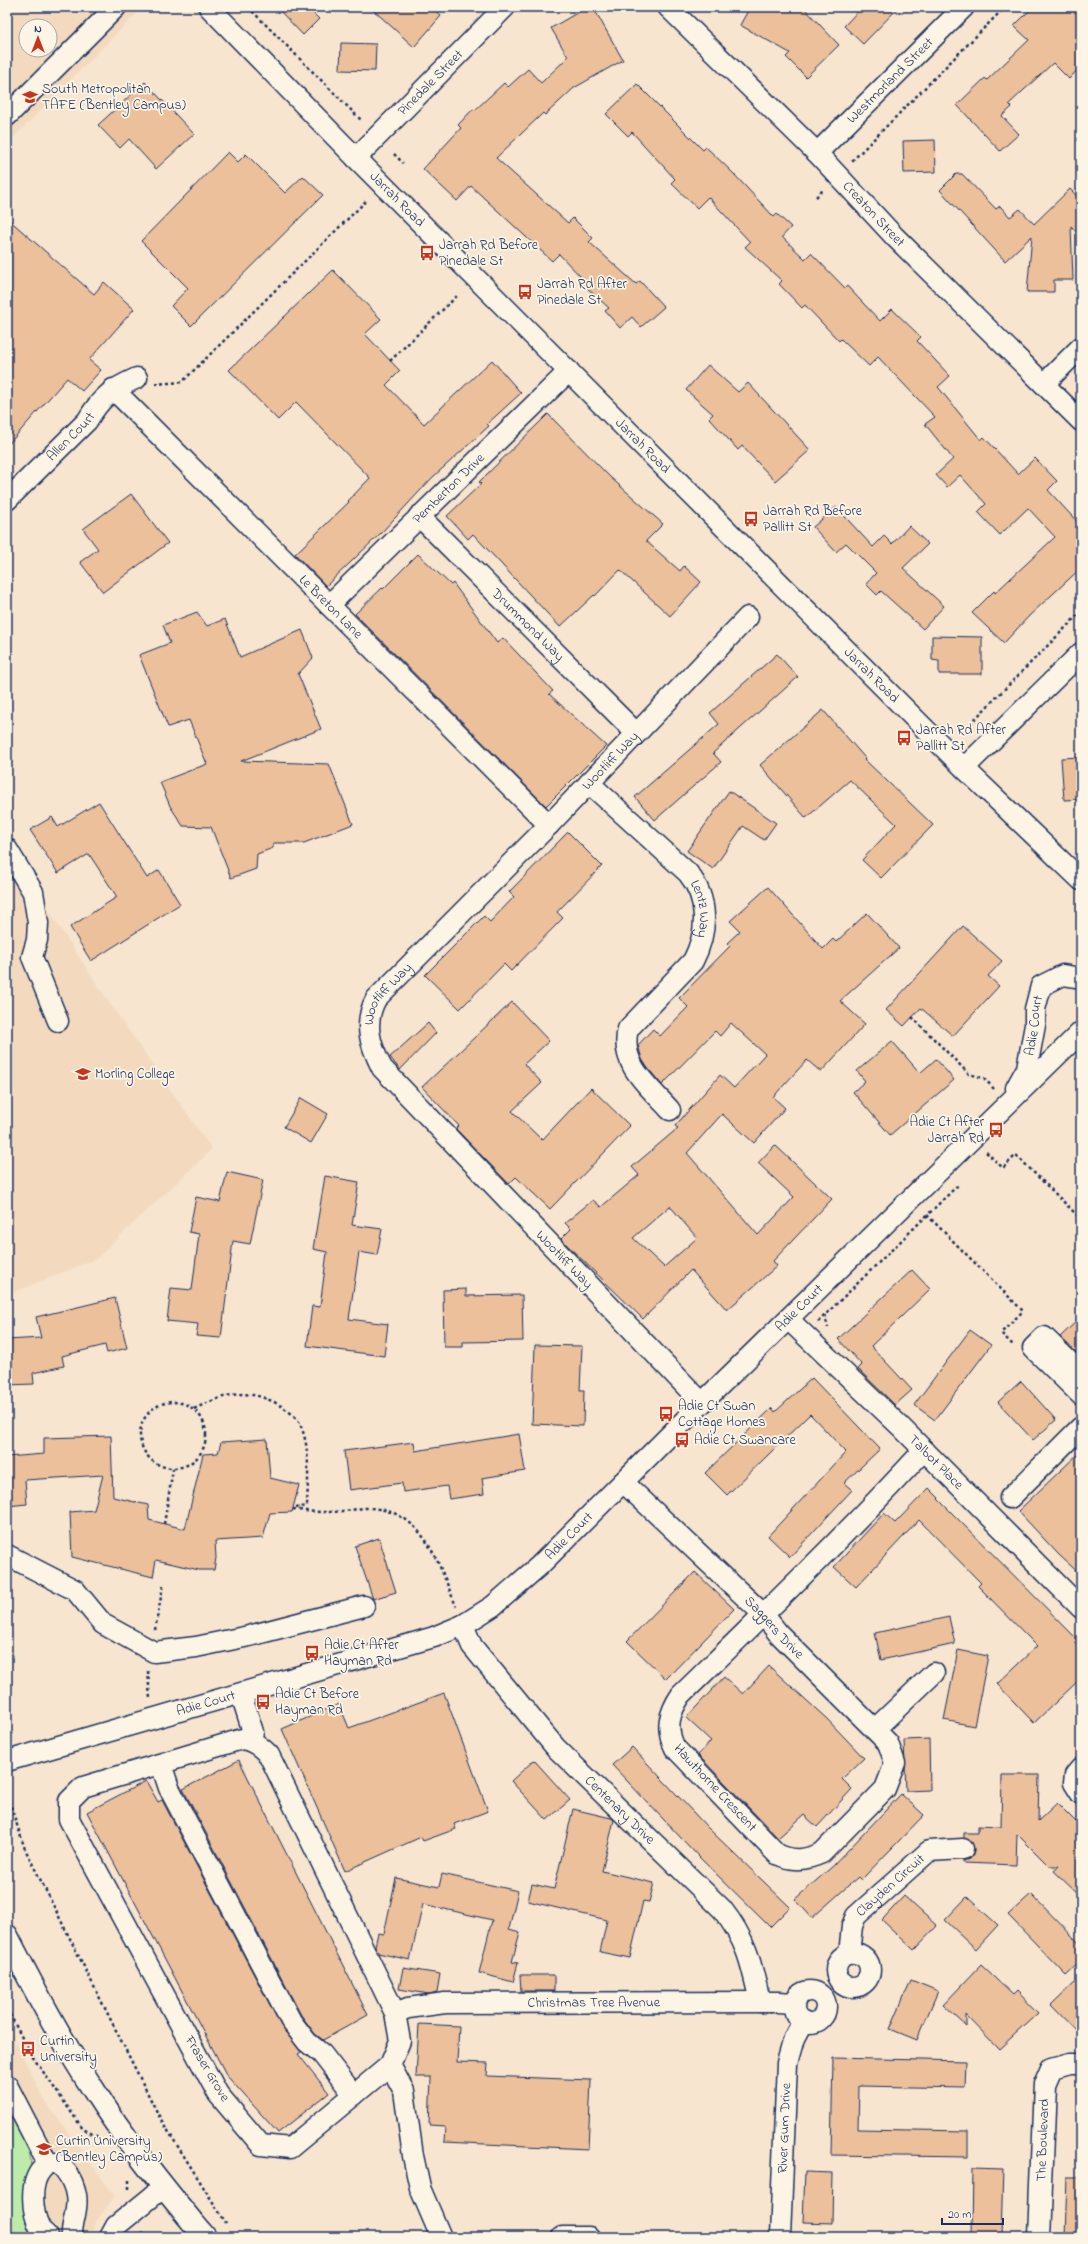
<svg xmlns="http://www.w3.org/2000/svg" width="1088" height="2244" viewBox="0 0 1088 2244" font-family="'Indie Flower',sans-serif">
  <rect width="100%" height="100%" fill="#f7e5cf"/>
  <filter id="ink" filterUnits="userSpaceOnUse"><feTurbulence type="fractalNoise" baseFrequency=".025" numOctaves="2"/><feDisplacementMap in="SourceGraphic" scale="8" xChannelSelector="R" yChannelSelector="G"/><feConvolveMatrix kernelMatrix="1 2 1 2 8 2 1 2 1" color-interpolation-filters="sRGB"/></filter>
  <g filter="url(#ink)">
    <g fill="#f3dabf" fill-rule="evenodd">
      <path d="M7 7H143L7 144ZM26 26H50V50H26Z"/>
      <path d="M7 847 106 998 212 1149 96 1259 7 1295Z"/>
      <path d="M7 2025 45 2101 115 2196 95 2223 91 2237H7Z"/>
    </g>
    <path fill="#bcebaa" stroke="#6c8d84" d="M7 2115 12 2117C18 2129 28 2143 30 2156 34 2185 16 2211 34 2237H7Z"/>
    <g fill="#ebc09b" stroke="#1b2f5e" fill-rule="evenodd">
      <path d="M276 7H307L319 19 303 35Z"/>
      <path d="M370 7H431L441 16 414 47Z"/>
      <path d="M587 7H593L623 60 574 88 545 115 543 113 496 158 568 223 573 218 593 238 589 242 636 284 640 281 664 307 641 327 632 317 620 328 605 311 609 308 577 279 580 276 559 254 552 261 471 186 457 201 423 169 461 128 458 125 473 109 475 110 504 83 508 87 528 69 541 83 568 57 551 28Z"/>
      <path d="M750 7H803L839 45 806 77 786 57 790 53 740 25Z"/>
      <path d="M862 7H899L863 44 844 26Z"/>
      <path d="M1033 7H1081V66L1069 79 1053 63 1009 104 1012 107 1002 116 1019 134 1000 151 957 105 985 78 987 80 1029 40 1014 26Z"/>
      <path d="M341 43 376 44 375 71 340 70Z"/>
      <path d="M145 82 194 134 156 169 129 139 120 148 98 125Z"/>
      <path d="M637 84 703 150 706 147 732 172 774 217 777 214 791 227 782 237 805 259 811 253 845 288 847 286 880 321 892 309 921 337 917 341 950 376 938 387 981 440 984 437 1018 474 1035 458 1057 481 1048 490 1081 526V568L1029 616 1004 643 972 613 994 591 995 593 1055 537 1028 508 1000 535 978 512 986 504 960 475 947 487 936 475 953 459 925 424 935 417 878 357 869 366 841 339 839 341 805 305 802 308 779 284 782 281 745 247 750 242 708 197 697 208 671 183 675 179 632 132 628 136 606 114Z"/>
      <path d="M935 140 936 172 904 173 903 141Z"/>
      <path d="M228 152 238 162 246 154 285 193 303 176 323 195 191 326 171 306 188 288 141 241Z"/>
      <path d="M956 174H962L996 209 1000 206 1010 217 1020 209 1034 224 1070 189 1081 200V237L1071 226 1073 280H1054V292H1027L1032 236 1005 261 940 190Z"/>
      <path d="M7 218 94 294 104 282 134 309 89 360 101 370 82 391 67 378 7 446Z"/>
      <path d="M333 270 381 319 365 334 400 371 386 385 424 424 492 360 521 393 487 424 489 426 432 478 381 533 326 586 295 554 349 502 348 501 370 478 296 402 278 420 229 370Z"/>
      <path d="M708 365 738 392 748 383 810 450 775 481 742 446 738 450 709 418 713 414 686 390Z"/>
      <path d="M548 414 610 477 663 524 646 541 680 571 684 566 701 582 670 616 620 570 595 596 594 595 560 627 473 534 468 539 447 516 481 484 479 482Z"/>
      <path d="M131 494 168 543 103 592 80 562 98 549 83 529Z"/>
      <path d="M836 507 873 547 884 536 892 544 909 526 928 544 903 568 944 606 923 629 881 591 877 595 866 584 876 573 846 543 836 552 813 527Z"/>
      <path d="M418 554 451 585 453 583 497 643 503 638 553 691 549 694 606 746 546 806 355 614 382 588 383 589Z"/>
      <path d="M197 612 207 626 225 619 240 657 302 630 313 658 298 674 321 729 241 761 329 764 353 824 304 843H273V848L257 854 256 869 231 878 211 827 183 826 170 806 160 782 207 764 189 720 168 727 139 655 170 643 163 625Z"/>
      <path d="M932 636 982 637V674H939V661L932 660Z"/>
      <path d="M777 654 798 677 713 753 721 762 655 820 635 797 719 724 710 713Z"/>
      <path d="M823 710 865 758 864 759 933 825 881 878 862 860 896 824 850 780 806 818 760 765Z"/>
      <path d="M1081 757V799L1064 800 1061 758Z"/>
      <path d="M729 791 776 823 764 840 743 826 713 869 687 851Z"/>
      <path d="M99 802 147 878 159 870 180 904 91 961 70 927 117 897 89 854 58 873 30 830 52 817 58 827Z"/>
      <path d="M568 832 602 866 557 912 563 918 511 971 504 964 460 1009 425 975 484 916 490 922 514 897 509 892Z"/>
      <path d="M768 887 823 949 833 939 836 942 867 913 899 948 840 1001 865 1024 821 1072 807 1060 773 1097 785 1108 754 1143 722 1114 687 1153 758 1235 794 1197 758 1163 775 1145 832 1199 773 1261 777 1266 727 1310 691 1270 643 1319 561 1239 571 1229 565 1223 593 1200 601 1207 639 1175 632 1167 678 1128 675 1126 720 1075 734 1088 765 1054 731 1023 720 1036 715 1031 662 1085 647 1067 642 1059 638 1045 653 1029 660 1036 688 1007 679 998 730 946 727 943 740 931 730 921ZM670 1206 697 1238 664 1267 633 1238Z"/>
      <path d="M963 926 1002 961 988 976 999 986 953 1036 921 1008 904 1026 886 1010Z"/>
      <path d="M512 1002 549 1041 524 1064 542 1083 512 1111 542 1140 591 1088 630 1126 550 1209 516 1177 509 1184 456 1129 459 1126 422 1087Z"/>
      <path d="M428 1023 436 1033 400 1070 390 1057Z"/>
      <path d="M892 1041 920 1073 936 1059 954 1080 890 1135 853 1092 865 1081 857 1071Z"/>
      <path d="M301 1098 328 1114 311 1143 284 1127Z"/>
      <path d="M227 1172 263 1180 250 1244 233 1241 221 1338 196 1336 198 1324 167 1321 171 1288 192 1290 199 1234 189 1232 196 1197 220 1202Z"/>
      <path d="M325 1176 359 1182 352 1225 382 1229 377 1255 359 1252 349 1319 388 1324 384 1356 307 1346 312 1306 320 1307 327 1252 313 1249Z"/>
      <path d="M912 1270 930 1289 871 1346 912 1390 895 1405 858 1369 862 1365 838 1339Z"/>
      <path d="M466 1289V1296L522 1295 523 1341 463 1342V1347H444L443 1290Z"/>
      <path d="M115 1298 127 1348 107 1353 105 1345 62 1356 64 1366 33 1373 34 1384 7 1385V1340L41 1338 36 1317Z"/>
      <path d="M1081 1317V1357L1060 1337Z"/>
      <path d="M970 1330 991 1345 935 1420 914 1405Z"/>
      <path d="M535 1345 582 1346 580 1390H584L583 1426 532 1424Z"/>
      <path d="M812 1378 880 1449 844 1483 852 1490 790 1557 768 1536 846 1452 810 1414 727 1495 705 1473 772 1408 775 1412Z"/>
      <path d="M1021 1381 1056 1420 1033 1440 998 1402Z"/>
      <path d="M519 1434 525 1471 482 1478 484 1494 449 1499 447 1486 403 1492 402 1483 349 1490 344 1451 414 1442 415 1451Z"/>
      <path d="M111 1436 113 1497 148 1505 149 1520 185 1529 203 1454 218 1453 221 1442 267 1439 270 1478 299 1485 292 1512 270 1513 263 1538 215 1541 216 1558 214 1570H199L156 1560 153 1577 72 1557 70 1512 94 1510 103 1475 25 1480 27 1504 7 1506V1457L44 1454V1438Z"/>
      <path d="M1081 1451V1575L1059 1555 1018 1511Z"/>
      <path d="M929 1488 939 1498 938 1499 1081 1643V1678L1034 1723 997 1684 1037 1646 978 1586 981 1583 919 1520 856 1587 834 1567 884 1513 895 1523Z"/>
      <path d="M379 1538 396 1592 373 1599 355 1546Z"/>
      <path d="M695 1572 734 1609 666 1679 627 1641Z"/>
      <path d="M949 1617 955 1644 881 1660 875 1633Z"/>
      <path d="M958 1650 988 1656 974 1726 944 1720Z"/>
      <path d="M769 1666 827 1719 864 1758 842 1779 852 1789 817 1827 804 1815 778 1838 698 1755 711 1741 686 1718 724 1677 743 1694Z"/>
      <path d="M444 1693 488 1811 454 1824 456 1829 423 1841 421 1837 345 1871 282 1729 339 1704 349 1728Z"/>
      <path d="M929 1739 930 1790 906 1791 904 1740Z"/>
      <path d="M632 1747 708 1828 790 1907 770 1927 699 1857 612 1765Z"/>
      <path d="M239 1760 368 2015 323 2040 315 2034 301 2015 183 1789Z"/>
      <path d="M534 1760 570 1800 547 1820 511 1781Z"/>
      <path d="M1002 1775H1039L1038 1821 1057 1803 1081 1827V1897L1054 1871 1059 1866H1049L1017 1834 1016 1865 963 1863V1861L969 1859 973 1854 974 1849 972 1842 964 1838V1833H978V1826L1001 1827Z"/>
      <path d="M146 1781 158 1802 162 1800 281 2026 301 2052 298 2054 329 2093 278 2133 227 2076 87 1812Z"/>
      <path d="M901 1794 924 1815 861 1880 858 1877 812 1918 795 1899 833 1866Z"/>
      <path d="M573 1809 611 1818 614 1820 602 1871 654 1883 649 1902 643 1901 630 1958 600 1952 607 1920 528 1901 532 1884 554 1889Z"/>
      <path d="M442 1874 518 1891 509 1929 520 1932 512 1962 518 1963 513 1982 479 1973 492 1920 423 1904 410 1960 378 1953 375 1946 378 1933 384 1934 396 1878 439 1887Z"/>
      <path d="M1031 1894 1081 1945V1961L1066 1975 1008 1915Z"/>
      <path d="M904 1896 937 1926 914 1950 882 1920Z"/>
      <path d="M967 1897 998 1925 976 1949 945 1920Z"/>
      <path d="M981 1965 1013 1995 1017 1991 1038 2013 999 2049 966 2015V2026L943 2005Z"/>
      <path d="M403 1968 440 1974 437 1992 429 1994 399 1989Z"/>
      <path d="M520 1975H554V1991H521Z"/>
      <path d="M1081 1976V2036L1051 2005Z"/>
      <path d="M911 1980 938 1991 917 2040 890 2029Z"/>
      <path d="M419 2024 459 2026 457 2062 488 2063 487 2076 591 2080 588 2149 444 2142 445 2126 429 2125 431 2077H416Z"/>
      <path d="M833 2058 966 2061 965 2088 859 2086 858 2129 968 2131V2157L831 2155Z"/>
      <path d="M973 2167 1003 2168 1001 2237H972Z"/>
      <path d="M805 2172 833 2173 832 2223 803 2222Z"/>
      <path d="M1067 2177H1081V2237H1065Z"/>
    </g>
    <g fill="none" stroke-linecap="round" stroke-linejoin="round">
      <g stroke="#1b2f5e" stroke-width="23">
        <g id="minor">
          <path id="s1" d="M209 7 356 158 964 768 1081 880"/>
          <path id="s2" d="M668 7 817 153 894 236 1081 421"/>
          <path d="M7 116 116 7"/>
          <path id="s3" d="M817 153 964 7"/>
          <path id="s4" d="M356 158 505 7"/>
          <path d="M1044 384 1081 347"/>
          <path id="s5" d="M113 389 549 825"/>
          <path id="s6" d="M7 500 87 421C101 397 112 389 137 378"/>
          <path id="s7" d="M419 516 636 733"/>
          <path id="s8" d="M329 605 569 371"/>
          <path d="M964 768 1081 653"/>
          <path id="s9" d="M589 783 688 873C709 899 708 932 693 961L628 1029C619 1065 649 1086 670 1110"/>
          <path d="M7 849 33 892 38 923 37 940 32 957 58 1021"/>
          <path id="s10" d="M1016 1088 1027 1068 1035 1025V1009L1041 986 1063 975 1081 978"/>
          <path id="s11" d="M788 1319 901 1427 1081 1608"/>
          <path d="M1081 1373 1044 1337 1033 1348 1081 1395"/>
          <path id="s12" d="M702 1403 382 1068C370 1045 363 1023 376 999L549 825 748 617"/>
          <path id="s13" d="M623 1482 763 1614 778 1633 888 1743 895 1763 885 1789 822 1853C806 1860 793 1862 777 1854L675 1748C665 1728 669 1713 681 1695 763 1615 846 1535 924 1450"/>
          <path d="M1010 1498 1081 1427"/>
          <path d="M7 1555 75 1590 103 1624 154 1652 196 1647 249 1636 364 1606"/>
          <path id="s14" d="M463 1625 472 1646 556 1748 722 1909C747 1941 751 1962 760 2002"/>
          <path d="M241 1694 253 1732 250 1741"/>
          <path d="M875 1729 934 1673"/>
          <path d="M242 1739C254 1741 261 1747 269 1755L395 2013 400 2041 390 2065 290 2148 261 2145 218 2094 69 1819V1801L83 1787Z"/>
          <path id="s15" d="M7 1761 434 1637 463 1625 493 1606 539 1566 702 1403 1081 1032"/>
          <path d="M161 1764 169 1788 291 2021 307 2042 322 2054 354 2095"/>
          <path d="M1081 1768 1075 1775 1074 1783 1081 1794"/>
          <circle cx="853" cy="1970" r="17"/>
          <path id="s16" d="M849 1954 852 1926 856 1916 929 1851 963 1849"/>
          <circle cx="810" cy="2007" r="16"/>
          <path id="s17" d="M395 2013 408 2008 445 2003 778 2002 794 2003"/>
          <path d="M390 2065 404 2091 413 2156 420 2188 441 2237"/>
          <path d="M7 2085 48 2164"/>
          <path d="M48 2237C46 2234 42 2232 40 2228 32 2213 29 2183 42 2169 59 2150 74 2181 76 2195 79 2210 71 2222 72 2237"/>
          <path d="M110 2237 116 2226 164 2187"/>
          <path d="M562 2237H589"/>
          <path id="s18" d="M780 2237 787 2063 794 2038 803 2021"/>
          <path id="s19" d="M1039 2237 1045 2084 1052 2068 1070 2063H1081"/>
        </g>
      </g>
      <g stroke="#1b2f5e" stroke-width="25">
        <path id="major" d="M7 1936C34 1989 62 2042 95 2092 127 2143 166 2191 205 2237"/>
      </g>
      <g stroke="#1b2f5e" stroke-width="2.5" stroke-dasharray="3 3" stroke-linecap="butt">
        <path d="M248 7 361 120"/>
        <path d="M394 154 403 163"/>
        <path d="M852 161 1005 7"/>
        <path d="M816 197 824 189"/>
        <path d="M390 361 458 295"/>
        <path d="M155 384 182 382 368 199"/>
        <path d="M966 728 1081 612"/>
        <path d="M912 1017 969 1074 984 1078 994 1089"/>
        <path d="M986 1152 1003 1168 1016 1155 1081 1219"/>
        <path d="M927 1215 1023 1311 1001 1333 1013 1345"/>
        <path d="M825 1315 828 1328"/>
        <path d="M818 1322 957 1186V1183"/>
        <circle cx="173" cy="1435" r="33"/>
        <path d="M194 1409C225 1394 245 1387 278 1404 284 1408 295 1415 299 1422 311 1445 308 1480 307 1506L296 1508"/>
        <path d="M293 1509C309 1512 325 1513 342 1511 350 1511 358 1508 366 1508 424 1508 438 1563 456 1606"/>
        <path d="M164 1524 173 1469"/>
        <path d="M155 1630 163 1586"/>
        <path d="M148 1671 150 1699"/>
        <path d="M7 1795 25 1849 160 2118 226 2223"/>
        <path d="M7 2009 30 2053 83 2129 98 2137"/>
        <path d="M129 2189V2179"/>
        <path d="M141 2232 146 2237"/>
      </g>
      <use href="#minor" stroke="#fcf5e5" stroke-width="20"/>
      <use href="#major" stroke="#fcf5e5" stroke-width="22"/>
    </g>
  </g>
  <defs>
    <g id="university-bare" transform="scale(1.2)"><path d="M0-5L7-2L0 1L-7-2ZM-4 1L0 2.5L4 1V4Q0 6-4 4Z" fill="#c8321e" stroke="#fcf5e5" stroke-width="2.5" paint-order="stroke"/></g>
    <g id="bus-bare" transform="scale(1.2)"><path d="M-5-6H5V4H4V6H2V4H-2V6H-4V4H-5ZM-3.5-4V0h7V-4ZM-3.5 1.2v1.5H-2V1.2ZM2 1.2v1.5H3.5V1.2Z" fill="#c8321e" stroke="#fcf5e5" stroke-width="2.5" paint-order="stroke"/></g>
  </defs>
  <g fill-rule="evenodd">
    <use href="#university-bare" x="30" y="97"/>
    <use href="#bus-bare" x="427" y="253"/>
    <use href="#bus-bare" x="525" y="292"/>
    <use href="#bus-bare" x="751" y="519"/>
    <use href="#bus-bare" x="904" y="738"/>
    <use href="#university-bare" x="83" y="1074"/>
    <use href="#bus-bare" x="996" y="1130"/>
    <use href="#bus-bare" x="666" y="1414"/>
    <use href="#bus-bare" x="682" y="1440"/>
    <use href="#bus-bare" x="312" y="1653"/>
    <use href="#bus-bare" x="263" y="1702"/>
    <use href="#bus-bare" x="28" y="2049"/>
    <use href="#university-bare" x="44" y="2149"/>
  </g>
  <g text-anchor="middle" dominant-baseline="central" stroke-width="3.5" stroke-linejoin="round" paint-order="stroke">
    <g font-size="14" fill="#1b2f5e" stroke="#fcf5e5">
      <text stroke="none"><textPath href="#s3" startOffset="103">Westmorland Street</textPath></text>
      <text stroke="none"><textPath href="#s4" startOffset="106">Pinedale Street</textPath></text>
      <text stroke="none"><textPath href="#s1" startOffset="269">Jarrah Road</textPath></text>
      <text stroke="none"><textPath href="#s2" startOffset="292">Creaton Street</textPath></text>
      <text stroke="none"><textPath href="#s6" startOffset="90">Allen Court</textPath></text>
      <text stroke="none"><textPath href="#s1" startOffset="617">Jarrah Road</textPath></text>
      <text stroke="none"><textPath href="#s8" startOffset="167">Pemberton Drive</textPath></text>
      <text stroke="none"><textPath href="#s5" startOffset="308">Le Breton Lane</textPath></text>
      <text stroke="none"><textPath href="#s7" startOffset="154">Drummond Way</textPath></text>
      <text stroke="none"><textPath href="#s1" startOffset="941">Jarrah Road</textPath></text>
      <text stroke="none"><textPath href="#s12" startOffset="870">Wootliff Way</textPath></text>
      <text stroke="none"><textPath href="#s9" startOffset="173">Lentz Way</textPath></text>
      <text stroke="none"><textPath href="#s12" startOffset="546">Wootliff Way</textPath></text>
      <text stroke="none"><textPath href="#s10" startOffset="66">Adie Court</textPath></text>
      <text transform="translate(564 1260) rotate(46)">Wootliff Way</text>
      <text stroke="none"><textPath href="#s15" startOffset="939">Adie Court</textPath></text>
      <text stroke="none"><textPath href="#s11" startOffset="206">Talbot Place</textPath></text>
      <text stroke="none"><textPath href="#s15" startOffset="615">Adie Court</textPath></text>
      <text stroke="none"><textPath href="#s13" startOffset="210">Saggers Drive</textPath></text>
      <text stroke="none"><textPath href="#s15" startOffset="207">Adie Court</textPath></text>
      <text transform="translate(715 1788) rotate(47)">Hawthorne Crescent</text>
      <text stroke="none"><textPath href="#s14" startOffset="244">Centenary Drive</textPath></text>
      <text stroke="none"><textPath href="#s16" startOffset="85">Clayden Circuit</textPath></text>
      <text stroke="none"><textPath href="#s17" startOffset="200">Christmas Tree Avenue</textPath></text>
      <text transform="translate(207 2069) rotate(59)">Fraser Grove</text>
      <text stroke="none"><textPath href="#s18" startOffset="109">River Gum Drive</textPath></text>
      <text stroke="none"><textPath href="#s19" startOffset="97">The Boulevard</textPath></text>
    </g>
    <g font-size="14" fill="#1b2f5e" stroke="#fcf5e5" text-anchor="start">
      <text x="42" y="89">South Metropolitan<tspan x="42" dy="16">TAFE (Bentley Campus)</tspan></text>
      <text x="439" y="245">Jarrah Rd Before<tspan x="439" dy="16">Pinedale St</tspan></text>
      <text x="537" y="284">Jarrah Rd After<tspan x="537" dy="16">Pinedale St</tspan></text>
      <text x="763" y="511">Jarrah Rd Before<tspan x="763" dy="16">Pallitt St</tspan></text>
      <text x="916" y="730">Jarrah Rd After<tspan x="916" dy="16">Pallitt St</tspan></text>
      <text x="95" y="1074">Morling College</text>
      <text x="984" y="1122" text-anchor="end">Adie Ct After<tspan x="984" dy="16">Jarrah Rd</tspan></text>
      <text x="678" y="1406">Adie Ct Swan<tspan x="678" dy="16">Cottage Homes</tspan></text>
      <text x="694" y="1440">Adie Ct Swancare</text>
      <text x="324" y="1645">Adie Ct After<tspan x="324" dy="16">Hayman Rd</tspan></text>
      <text x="275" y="1694">Adie Ct Before<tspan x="275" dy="16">Hayman Rd</tspan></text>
      <text x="40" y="2041">Curtin<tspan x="40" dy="16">University</tspan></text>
      <text x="56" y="2141">Curtin University<tspan x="56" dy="16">(Bentley Campus)</tspan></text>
    </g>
  </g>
  <rect width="1088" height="2244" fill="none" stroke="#fcf5e5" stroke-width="24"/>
  <rect x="12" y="12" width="1064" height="2220" fill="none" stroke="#1b2f5e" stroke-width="1.5" filter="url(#ink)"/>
  <g transform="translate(38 38)"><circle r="19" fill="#fcf5e5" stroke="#a2a6af"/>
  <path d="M0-3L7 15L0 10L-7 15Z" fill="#c8321e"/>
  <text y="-6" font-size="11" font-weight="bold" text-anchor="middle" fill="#1b2f5e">N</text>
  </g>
  <path d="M942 2218v6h61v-6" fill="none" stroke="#1b2f5e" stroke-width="2"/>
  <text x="948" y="2218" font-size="12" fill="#1b2f5e" stroke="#fcf5e5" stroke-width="3" paint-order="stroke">20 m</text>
</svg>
